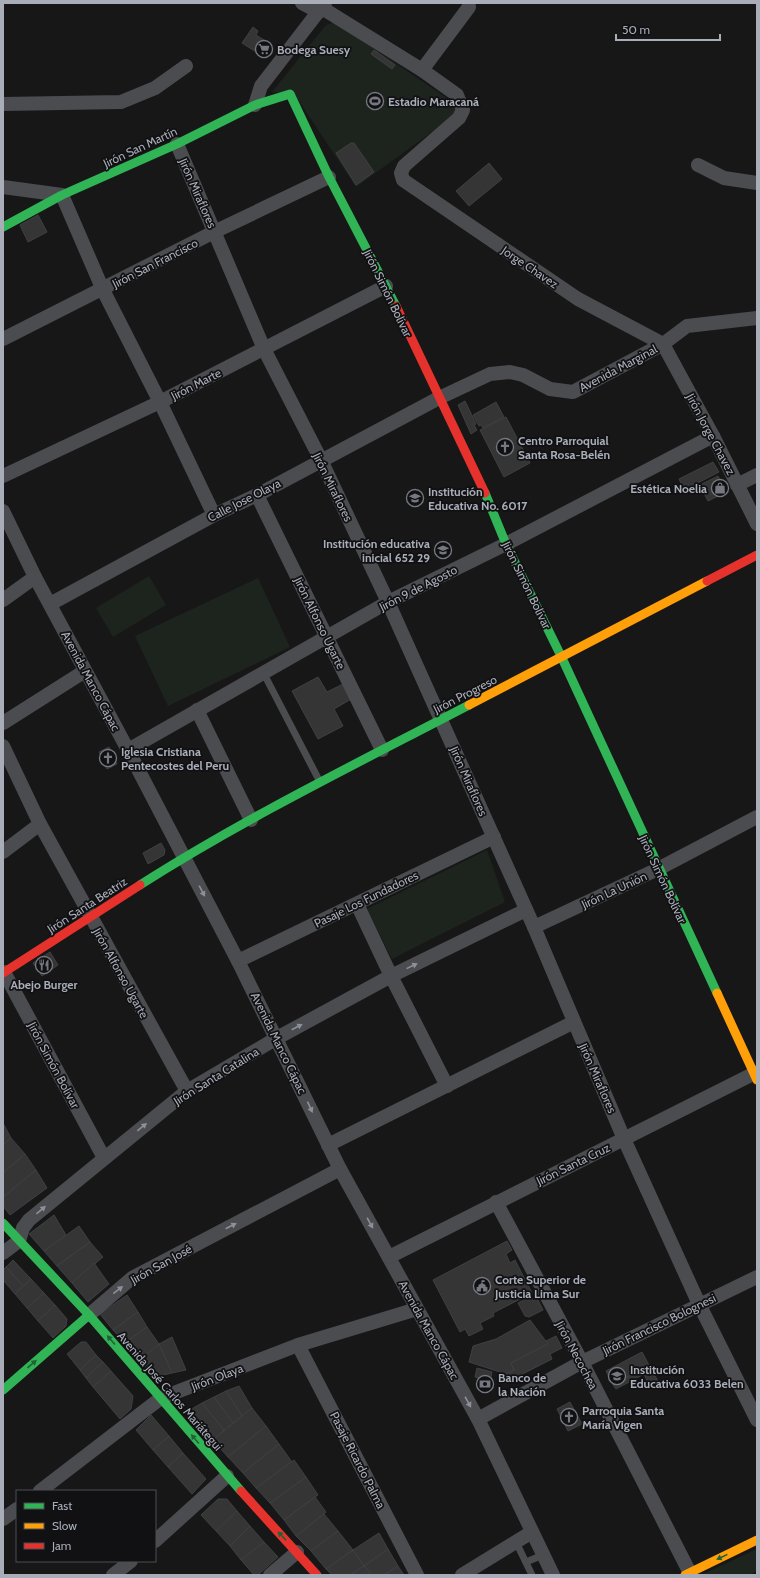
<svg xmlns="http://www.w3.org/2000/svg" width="760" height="1578" viewBox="0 0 760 1578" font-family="Cabin,sans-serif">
  <rect width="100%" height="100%" fill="#171717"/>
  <g fill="#1d241e">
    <path d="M332 23H336L460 107 458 113 356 187 295 95 272 92 326 25Z"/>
    <path d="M149 576 166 605 113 637 96 608Z"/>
    <path d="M258 578 290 647 168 706 135 636Z"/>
    <path d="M487 850 505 902 392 959 367 909Z"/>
    <path d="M757 1549V1571L749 1575H701Z"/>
  </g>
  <g fill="#353536" stroke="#3f4043">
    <path d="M253 27 258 31 256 35 272 45 264 57 242 43Z"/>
    <path d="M374 50 395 65 392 69 371 54Z"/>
    <path d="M351 143H354L374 172 356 185 336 153Z"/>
    <path d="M489 163 502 179 469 206 456 191Z"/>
    <path d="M38 215 47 232 28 242 20 225Z"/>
    <path d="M465 401 476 424 474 425 477 430 471 434 458 405Z"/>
    <path d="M496 402 504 417 483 428 481 425 479 426 473 415Z"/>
    <path d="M506 417 530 463 504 477 480 430Z"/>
    <path d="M713 462 719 472 684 490 679 479Z"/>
    <path d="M718 476 726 492 708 501 700 485Z"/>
    <path d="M318 677 327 692 345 683 353 698 334 709 343 726 318 739 292 691Z"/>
    <path d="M109 747 117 764 107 769 99 752Z"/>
    <path d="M161 843 165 850 164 855 148 864 143 853Z"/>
    <path d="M50 952 58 965 42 976 33 963Z"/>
    <path d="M3 1123 11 1138 3 1145Z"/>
    <path d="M11 1138 25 1154 3 1173V1145Z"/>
    <path d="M25 1154 36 1170 3 1197V1173Z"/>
    <path d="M36 1170 47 1188 10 1215 3 1206V1197Z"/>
    <path d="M54 1215 66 1235 44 1251 29 1234Z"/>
    <path d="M79 1226 90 1242 57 1266 44 1251Z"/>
    <path d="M507 1241 512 1250 506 1254 510 1263 515 1260 532 1293 493 1313 494 1316 480 1323 483 1329 469 1336 465 1329 460 1332 433 1280Z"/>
    <path d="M90 1242 103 1257 72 1283 57 1266Z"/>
    <path d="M13 1260 31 1279 23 1286 6 1267Z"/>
    <path d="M94 1263 109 1284 88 1302 72 1283Z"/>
    <path d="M6 1267 23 1286 15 1294 3 1280V1270Z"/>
    <path d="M31 1279 44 1293 27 1308 15 1294Z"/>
    <path d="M44 1293 55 1305 38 1321 27 1308Z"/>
    <path d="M127 1295 138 1312 113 1330 100 1314Z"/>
    <path d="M531 1296 533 1301 537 1298 543 1310 529 1317 525 1316 518 1303Z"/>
    <path d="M55 1305 67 1319 66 1326 53 1338 38 1321Z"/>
    <path d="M138 1312 147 1327 125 1343 113 1330Z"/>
    <path d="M530 1320 548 1344 511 1363 514 1370 506 1374 469 1362 473 1346 496 1339Z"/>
    <path d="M147 1327 159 1344 139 1361 125 1343Z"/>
    <path d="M556 1336 562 1348 550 1354 552 1359 505 1383 502 1376 514 1370 511 1363 548 1344 546 1341Z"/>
    <path d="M172 1337 186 1370 172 1373 159 1344Z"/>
    <path d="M81 1342H86L96 1355 80 1370 67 1354Z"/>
    <path d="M159 1344 172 1373 154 1377 139 1361Z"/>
    <path d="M642 1352 649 1365 613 1385 606 1371Z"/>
    <path d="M96 1355 103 1362 86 1378 80 1370Z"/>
    <path d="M103 1362 111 1371 93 1387 86 1378Z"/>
    <path d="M649 1365 659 1383 650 1387 644 1374 616 1389 613 1385Z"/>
    <path d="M477 1368 492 1372 490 1381 475 1377Z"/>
    <path d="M111 1371 133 1396 131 1409 120 1419 93 1387Z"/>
    <path d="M239 1386 252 1408 242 1416 226 1391Z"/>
    <path d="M226 1391 242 1416 233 1423 214 1397Z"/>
    <path d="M214 1397 233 1423 224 1430 202 1403Z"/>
    <path d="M570 1402 582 1424 568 1431 557 1409Z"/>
    <path d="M202 1403 224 1430 213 1440 188 1411Z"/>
    <path d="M252 1408 266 1426 228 1457 213 1440Z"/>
    <path d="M151 1415 169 1436 153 1450 136 1430Z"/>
    <path d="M266 1426 279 1444 243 1473 228 1457Z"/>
    <path d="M169 1436 183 1453 168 1467 153 1450Z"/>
    <path d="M279 1444 292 1462 256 1488 243 1473Z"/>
    <path d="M183 1453 206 1479 192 1494 168 1467Z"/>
    <path d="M294 1460 306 1477 270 1503 256 1488Z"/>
    <path d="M306 1477 318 1495 284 1520 270 1503Z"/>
    <path d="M315 1497 326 1512 296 1536 284 1520Z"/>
    <path d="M218 1499H227L237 1511 216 1531 201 1515Z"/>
    <path d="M237 1511 250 1526 230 1546 216 1531Z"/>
    <path d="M324 1514 338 1531 311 1551 296 1536Z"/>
    <path d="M250 1526 264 1542 241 1560 230 1546Z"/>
    <path d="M338 1531 353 1550 326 1569 311 1551Z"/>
    <path d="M379 1533 388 1549 364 1566 353 1550Z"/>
    <path d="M264 1542 278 1557 258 1575H254L241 1560Z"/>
    <path d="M388 1549 398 1566 384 1575H372L364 1566Z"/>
    <path d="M353 1550 364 1566 350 1575H332L326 1569Z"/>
    <path d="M364 1566 372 1575H350Z"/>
    <path d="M398 1566 404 1575H384Z"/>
  </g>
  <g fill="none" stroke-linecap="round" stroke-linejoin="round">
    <g stroke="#4b4c50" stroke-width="7">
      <path d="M263 672 320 782"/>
      <path d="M516 1542 532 1575"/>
      <path d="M526 1562 543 1555"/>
    </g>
    <g stroke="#4b4c50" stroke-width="14">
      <path d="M302 3 319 12"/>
      <path d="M322 8 422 70 457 95 463 110 459 118 404 166 401 173 403 180 578 299 663 344"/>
      <path d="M422 70 469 7"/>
      <path d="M3 104 121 102 155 88 186 66"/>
      <path d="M255 105 261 86 325 3"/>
      <path d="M177 144 264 349 321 460 388 602 534 927 624 1139 699 1304 757 1420"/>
      <path d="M698 165 724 178 757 183"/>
      <path d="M3 187 62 195 103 290 160 402 214 515"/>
      <path d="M3 339 216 231 329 177"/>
      <path d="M663 344 713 436 757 524"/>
      <path d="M3 476 160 402 386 286"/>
      <path d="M737 485 757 475"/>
      <path d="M257 495 382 750"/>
      <path d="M3 511 35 577 128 750 238 961 340 1169 478 1419 553 1575"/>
      <path d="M3 600 35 577"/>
      <path d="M50 604 214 515 257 495 439 398 490 374 510 372 523 375 550 389 573 392 663 344 687 326 757 318"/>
      <path d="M197 710 251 820"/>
      <path d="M3 723 85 671"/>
      <path d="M3 746 40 824 187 1091"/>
      <path d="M128 750 388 602 506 544 713 436"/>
      <path d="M3 852 40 824"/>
      <path d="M357 904 391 976 447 1086"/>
      <path d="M534 927 658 869 757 817"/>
      <path d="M238 961 494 837"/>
      <path d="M4 972 104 1158"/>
      <path d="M328 1145 574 1022"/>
      <path d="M496 1202 582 1362 690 1573"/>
      <path d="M3 1253 19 1241 23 1228 29 1220 187 1091 277 1038 391 976 526 910"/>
      <path d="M389 1257 757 1072"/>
      <path d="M89 1315 132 1278 340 1169"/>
      <path d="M298 1345 417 1575"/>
      <path d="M478 1419 582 1362 757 1277"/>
      <path d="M40 1491 161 1398 298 1345 417 1309"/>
      <path d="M3 1519 17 1509"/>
      <path d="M155 1541 227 1476"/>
      <path d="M113 1575 131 1561"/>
      <path d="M270 1575 297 1552"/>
      <path d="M462 1575 532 1532"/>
    </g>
    <g stroke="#30b455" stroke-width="9">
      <path d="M3 227 62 195 177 144 255 105 290 94 329 177 396 306"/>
      <path d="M485 493 506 544 562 658 717 993"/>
      <path d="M140 885C245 818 358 763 469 705"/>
      <path d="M3 1223 89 1315 241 1491"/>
      <path d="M3 1390 89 1315"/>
    </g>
    <g stroke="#ff9f0a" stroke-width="9">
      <path d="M469 705 707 581"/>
      <path d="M717 993 757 1080"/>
      <path d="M685 1575 757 1540"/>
    </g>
    <g stroke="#e5322d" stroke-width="9">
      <path d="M396 306 485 493"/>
      <path d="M707 581 757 555"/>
      <path d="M3 973 140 885"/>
      <path d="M241 1491 317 1575"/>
    </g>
  </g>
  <defs><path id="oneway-solid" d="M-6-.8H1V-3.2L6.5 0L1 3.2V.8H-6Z"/></defs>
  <g fill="#8c9099">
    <use href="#oneway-solid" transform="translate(202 891) rotate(62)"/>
    <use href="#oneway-solid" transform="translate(412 966) rotate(-26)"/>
    <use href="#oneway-solid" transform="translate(297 1027) rotate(-28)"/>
    <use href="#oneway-solid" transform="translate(310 1107) rotate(65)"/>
    <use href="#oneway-solid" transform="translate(142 1127) rotate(-39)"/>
    <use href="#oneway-solid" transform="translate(41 1210) rotate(-40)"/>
    <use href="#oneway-solid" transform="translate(370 1223) rotate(61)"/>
    <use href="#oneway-solid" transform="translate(231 1226) rotate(-27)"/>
    <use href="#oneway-solid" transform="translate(118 1290) rotate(-38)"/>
    <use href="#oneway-solid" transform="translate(468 1402) rotate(61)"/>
  </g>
  <g fill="#206234">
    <use href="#oneway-solid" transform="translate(111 1340) rotate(-131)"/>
    <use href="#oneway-solid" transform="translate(32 1364) rotate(-41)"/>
    <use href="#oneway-solid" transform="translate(195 1439) rotate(-130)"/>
    <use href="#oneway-solid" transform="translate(282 1536) rotate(-133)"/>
    <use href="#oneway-solid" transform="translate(722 1557) rotate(154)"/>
  </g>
  <defs>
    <g id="supermarket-ring" transform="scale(0.9)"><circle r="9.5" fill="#111113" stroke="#757880" stroke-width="1.5"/><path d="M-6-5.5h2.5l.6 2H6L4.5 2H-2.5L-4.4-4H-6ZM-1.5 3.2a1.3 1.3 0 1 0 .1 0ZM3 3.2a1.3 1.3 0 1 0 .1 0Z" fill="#757880"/></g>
    <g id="stadium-ring" transform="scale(0.9)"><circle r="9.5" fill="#111113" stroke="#757880" stroke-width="1.5"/><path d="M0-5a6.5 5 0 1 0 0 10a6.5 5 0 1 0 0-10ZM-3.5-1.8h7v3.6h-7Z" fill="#757880"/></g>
    <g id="church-ring" transform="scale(0.9)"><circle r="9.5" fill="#111113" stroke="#757880" stroke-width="1.5"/><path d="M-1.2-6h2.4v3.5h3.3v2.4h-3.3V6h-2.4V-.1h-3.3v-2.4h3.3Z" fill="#757880"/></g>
    <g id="shop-ring" transform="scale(0.9)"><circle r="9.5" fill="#111113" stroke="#757880" stroke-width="1.5"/><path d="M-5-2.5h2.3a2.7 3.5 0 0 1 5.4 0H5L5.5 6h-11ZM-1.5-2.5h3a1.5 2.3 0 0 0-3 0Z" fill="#757880"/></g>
    <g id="school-ring" transform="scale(0.9)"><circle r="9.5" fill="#111113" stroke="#757880" stroke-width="1.5"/><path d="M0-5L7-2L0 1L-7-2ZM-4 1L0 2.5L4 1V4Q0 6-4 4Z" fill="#757880"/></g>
    <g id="restaurant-ring" transform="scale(0.9)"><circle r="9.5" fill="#111113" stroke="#757880" stroke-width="1.5"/><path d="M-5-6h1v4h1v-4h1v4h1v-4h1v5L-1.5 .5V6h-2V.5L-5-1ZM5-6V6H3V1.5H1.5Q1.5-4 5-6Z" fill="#757880"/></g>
    <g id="civic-ring" transform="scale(0.9)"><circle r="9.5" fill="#111113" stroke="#757880" stroke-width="1.5"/><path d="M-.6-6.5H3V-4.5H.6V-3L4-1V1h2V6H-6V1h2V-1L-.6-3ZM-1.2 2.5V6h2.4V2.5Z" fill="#757880"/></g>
    <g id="bank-ring" transform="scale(0.9)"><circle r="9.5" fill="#111113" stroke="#757880" stroke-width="1.5"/><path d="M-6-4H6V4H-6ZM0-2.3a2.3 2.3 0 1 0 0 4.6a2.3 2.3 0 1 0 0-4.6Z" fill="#757880"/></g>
  </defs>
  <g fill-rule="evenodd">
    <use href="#supermarket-ring" x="264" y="49"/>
    <use href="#stadium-ring" x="375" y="101"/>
    <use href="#church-ring" x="505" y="447"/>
    <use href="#shop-ring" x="720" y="488"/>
    <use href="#school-ring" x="415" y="498"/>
    <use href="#school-ring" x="443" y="550"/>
    <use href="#church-ring" x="108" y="758"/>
    <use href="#restaurant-ring" x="44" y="965"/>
    <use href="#civic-ring" x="482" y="1286"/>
    <use href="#school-ring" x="617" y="1376"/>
    <use href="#bank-ring" x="485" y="1384"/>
    <use href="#church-ring" x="569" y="1417"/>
  </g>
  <g text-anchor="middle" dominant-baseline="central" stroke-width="3.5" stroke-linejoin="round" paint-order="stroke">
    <g font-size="12" font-weight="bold" fill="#a8adb8" stroke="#111113" text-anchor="start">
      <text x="277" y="49">Bodega Suesy</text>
      <text x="388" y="101">Estadio Maracaná</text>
      <text x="518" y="440">Centro Parroquial<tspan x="518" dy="14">Santa Rosa-Belén</tspan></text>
      <text x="707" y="488" text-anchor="end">Estética Noelia</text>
      <text x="428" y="491">Institución<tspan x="428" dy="14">Educativa No. 6017</tspan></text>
      <text x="430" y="543" text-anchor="end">Institución educativa<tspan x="430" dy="14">inicial 652 29</tspan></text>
      <text x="121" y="751">Iglesia Cristiana<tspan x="121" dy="14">Pentecostes del Peru</tspan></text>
      <text x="44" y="984" text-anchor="middle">Abejo Burger</text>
      <text x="495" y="1279">Corte Superior de<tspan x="495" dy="14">Justicia Lima Sur</tspan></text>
      <text x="630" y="1369">Institución<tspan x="630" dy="14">Educativa 6033 Belen</tspan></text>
      <text x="498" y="1377">Banco de<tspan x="498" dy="14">la Nación</tspan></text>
      <text x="582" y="1410">Parroquia Santa<tspan x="582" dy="14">María Vigen</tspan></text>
    </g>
    <g font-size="12" fill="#a8adb8" stroke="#111113">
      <text transform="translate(140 147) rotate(-25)">Jirón San Martín</text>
      <text transform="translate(198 193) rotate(66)">Jirón Miraflores</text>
      <text transform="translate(155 263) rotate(-27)">Jirón San Francisco</text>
      <text transform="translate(530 267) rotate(34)">Jorge Chavez</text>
      <text transform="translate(388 293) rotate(64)">Jirón Simón Bolívar</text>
      <text transform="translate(618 368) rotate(-28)">Avenida Marginal</text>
      <text transform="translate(196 384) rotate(-27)">Jirón Marte</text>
      <text transform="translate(711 434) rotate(62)">Jirón Jorge Chavez</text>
      <text transform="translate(333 487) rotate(64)">Jirón Miraflores</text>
      <text transform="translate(244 500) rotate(-27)">Calle Jose Olaya</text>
      <text transform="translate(527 585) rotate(64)">Jirón Simón Bolívar</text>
      <text transform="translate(418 588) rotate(-27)">Jirón 9 de Agosto</text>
      <text transform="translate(320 623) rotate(64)">Jirón Alfonso Ugarte</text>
      <text transform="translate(91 681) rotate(62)">Avenida Manco Cápac</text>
      <text transform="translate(465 694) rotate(-27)">Jirón Progreso</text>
      <text transform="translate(469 781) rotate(66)">Jirón Miraflores</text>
      <text transform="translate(663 879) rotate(65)">Jirón Simón Bolívar</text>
      <text transform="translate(614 890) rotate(-25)">Jirón La Unión</text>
      <text transform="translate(366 899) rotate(-26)">Pasaje Los Fundadores</text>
      <text transform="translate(87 905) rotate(-33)">Jirón Santa Beatriz</text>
      <text transform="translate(121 973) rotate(61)">Jirón Alfonso Ugarte</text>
      <text transform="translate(279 1043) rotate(64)">Avenida Manco Cápac</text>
      <text transform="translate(54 1065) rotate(62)">Jirón Simón Bolívar</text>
      <text transform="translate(216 1076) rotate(-32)">Jirón Santa Catalina</text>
      <text transform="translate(598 1078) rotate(66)">Jirón Miraflores</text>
      <text transform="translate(573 1164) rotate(-26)">Jirón Santa Cruz</text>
      <text transform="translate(161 1264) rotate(-29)">Jirón San José</text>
      <text transform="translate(659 1324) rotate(-26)">Jirón Francisco Bolognesi</text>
      <text transform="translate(429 1330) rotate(61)">Avenida Manco Cápac</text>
      <text transform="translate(577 1355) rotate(62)">Jirón Necochea</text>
      <text transform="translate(217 1377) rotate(-21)">Jirón Olaya</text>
      <text transform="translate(170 1391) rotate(49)">Avenida José Carlos Mariátegui</text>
      <text transform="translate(358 1460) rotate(63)">Pasaje Ricardo Palma</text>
    </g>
  </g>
  <rect width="760" height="1578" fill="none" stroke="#a8adb8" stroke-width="8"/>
  <rect x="16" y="1490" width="140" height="72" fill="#111113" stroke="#4d4f55"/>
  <rect x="24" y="1503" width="20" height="6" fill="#30b455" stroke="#4d4f55"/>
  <text x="52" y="1510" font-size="12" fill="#a8adb8">Fast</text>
  <rect x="24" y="1523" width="20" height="6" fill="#ff9f0a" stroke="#4d4f55"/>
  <text x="52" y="1530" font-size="12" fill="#a8adb8">Slow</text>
  <rect x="24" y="1543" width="20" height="6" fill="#e5322d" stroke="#4d4f55"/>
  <text x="52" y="1550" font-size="12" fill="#a8adb8">Jam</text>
  <path d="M616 34v6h104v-6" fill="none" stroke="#a8adb8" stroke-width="2"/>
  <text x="622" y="34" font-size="12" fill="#a8adb8" stroke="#111113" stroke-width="3" paint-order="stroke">50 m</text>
</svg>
